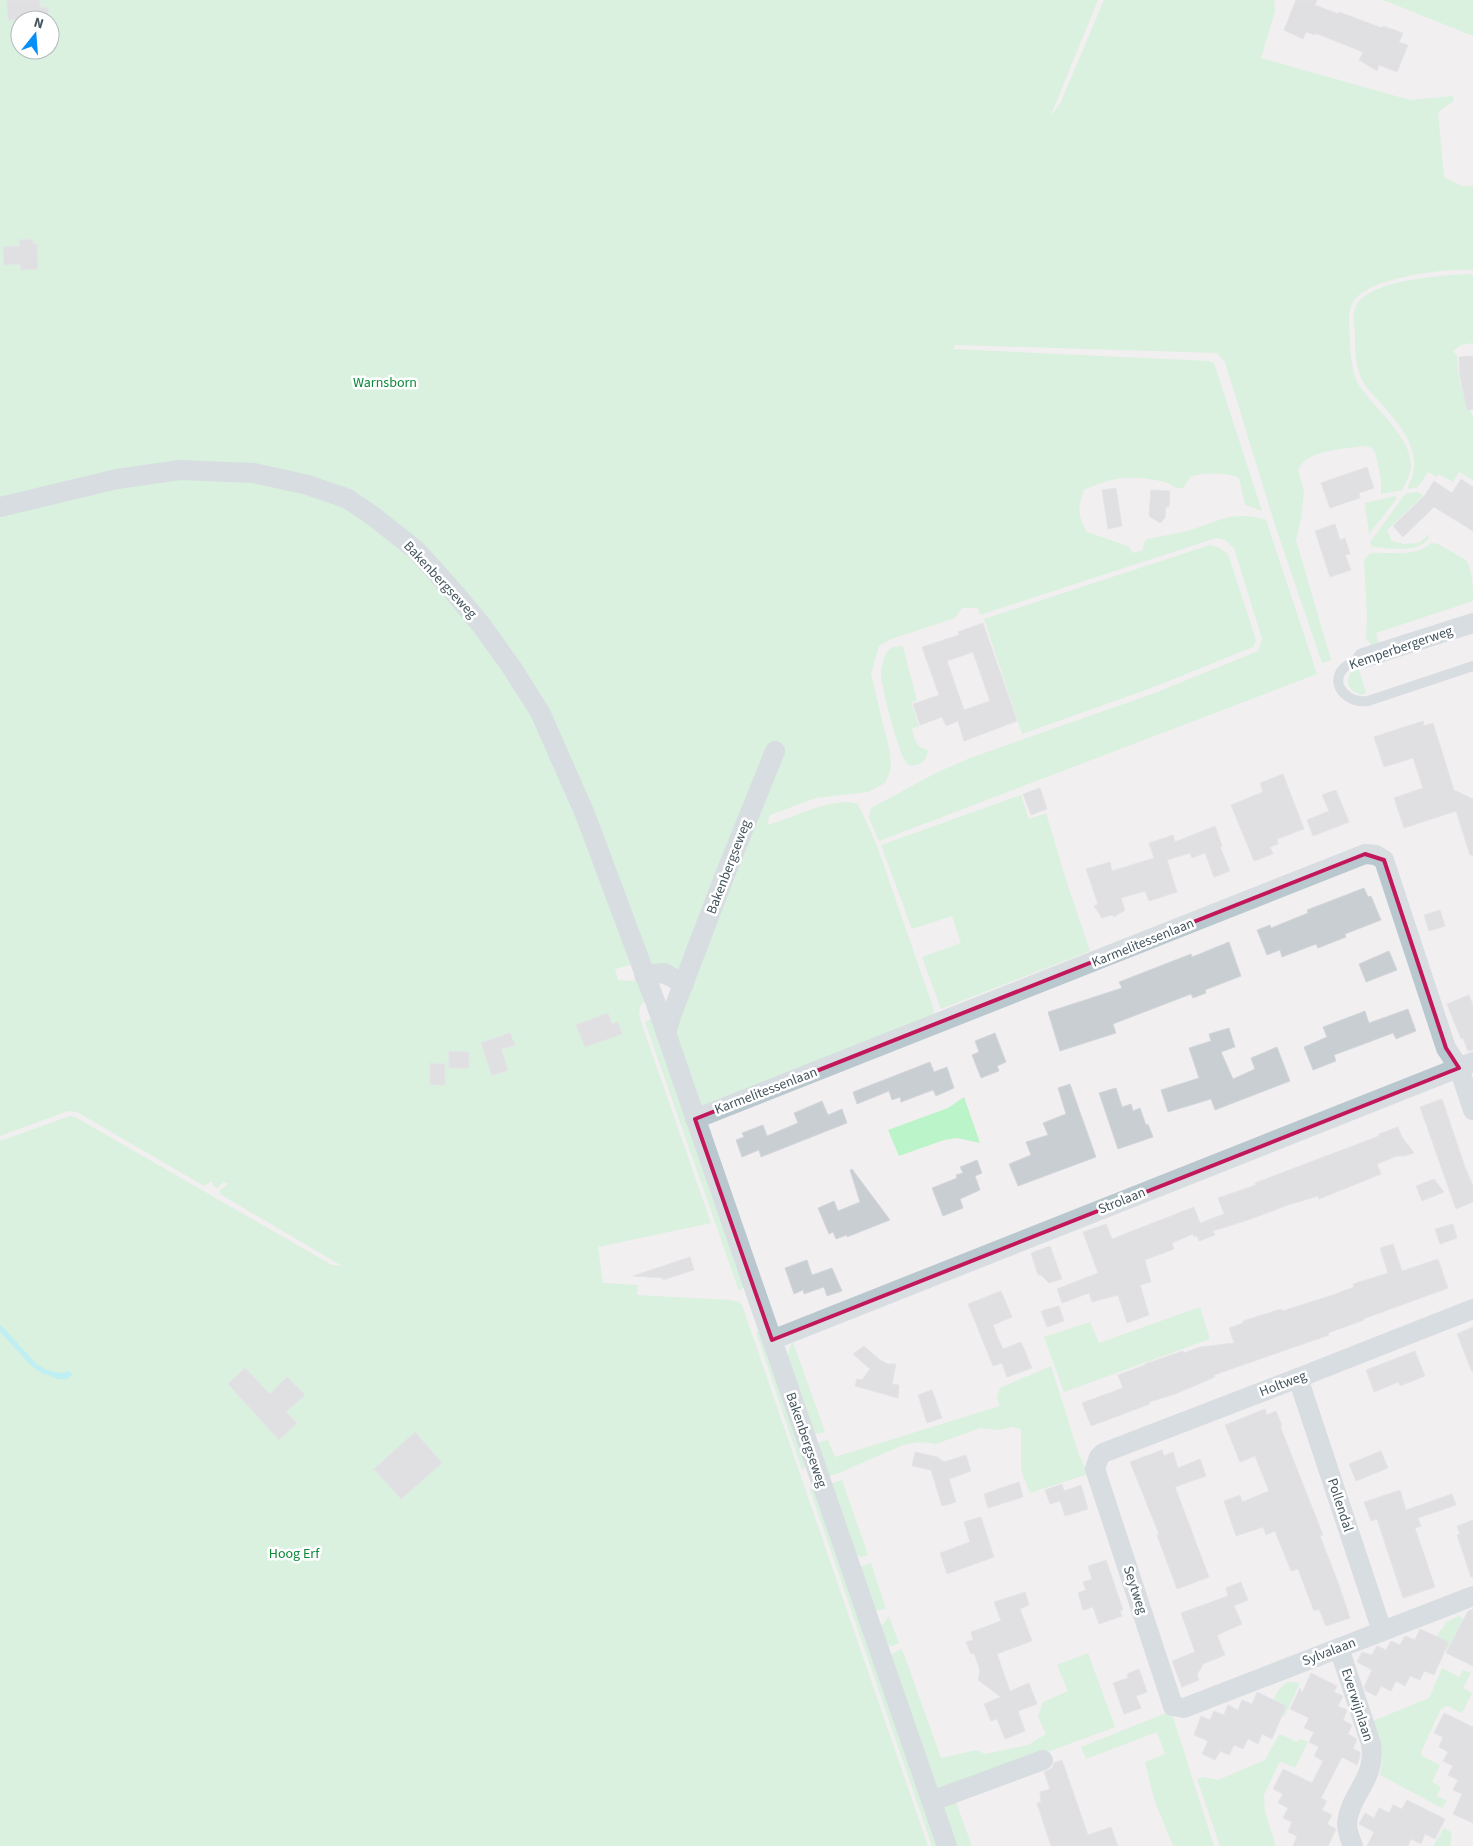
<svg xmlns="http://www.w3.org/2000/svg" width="1473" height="1846" viewBox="0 0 1473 1846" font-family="'Source Sans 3',sans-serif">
  <rect width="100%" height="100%" fill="#f2eff0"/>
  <g fill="#baf4c8" fill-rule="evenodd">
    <path d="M0 0H1098L1050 117 1060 104 1104 0H1274L1275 11 1261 58 1410 100 1453 96 1454 101 1438 112 1444 177 1462 186H1473V270C1446 268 1373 277 1355 299 1351 304 1350 310 1349 317 1350 336 1349 369 1359 385 1374 410 1421 443 1409 476 1407 481 1404 486 1402 490L1381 494V480L1375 452 1372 448 1366 446C1345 449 1307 449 1298 470L1304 491 1301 518 1296 540 1331 660 1322 663 1275 525 1225 362 1217 353 955 345 954 349 1209 361 1214 363 1262 511 1245 505 1239 478C1227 472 1204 473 1191 476L1183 488C1175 489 1172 485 1165 482 1162 481 1157 480 1154 480 1126 475 1109 479 1084 490 1077 507 1078 516 1087 532L1128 546 1133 553 1143 550 1144 542 1147 539C1161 536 1176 534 1190 530 1220 521 1233 510 1266 520L1317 674 879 841 869 818 871 808 936 773 970 758 1155 693 1258 651 1262 639 1234 548 1225 540 1216 538 980 615 978 608H962L955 618 891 639 879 646 871 674 890 753 891 769 885 783 868 792 816 798 770 815 767 825C792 819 832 796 858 804L876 843 934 1010V1016L706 1108 697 1107 671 1034 686 988 632 961 630 965 615 969 618 980 637 981 647 999 640 1006 639 1016 711 1223 598 1247 603 1283 638 1285 637 1295 730 1300 739 1302 742 1305 928 1846H0V1141L70 1116 75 1117 332 1265 342 1266 220 1194V1190L228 1184 224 1182 217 1188 214 1187 212 1181 204 1186 77 1112 68 1111 0 1136ZM20 20H50V50H20Z"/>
    <path d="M1383 0H1473V36Z"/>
    <path d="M1467 274 1473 275V343L1461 345 1453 351 1457 356 1458 370 1461 387 1473 417V480L1459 472 1453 482 1439 474 1437 477 1428 472 1418 487 1409 489 1408 487C1426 454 1401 426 1379 401 1373 394 1366 388 1362 380 1355 366 1355 348 1355 332 1354 324 1352 316 1355 309 1365 279 1441 276 1467 274Z"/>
    <path d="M1418 492 1423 496 1387 530 1392 541 1404 544 1419 543 1430 534C1424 555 1389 548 1372 547L1370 542 1404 496 1407 493Z"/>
    <path d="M1395 496 1397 498 1369 534 1365 503Z"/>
    <path d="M1431 543 1438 544 1466 560C1473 571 1473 588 1473 601L1376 633 1379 645 1373 647 1366 638 1367 617 1364 561C1366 558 1368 554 1372 553 1376 552 1381 553 1385 553 1401 553 1418 555 1431 543Z"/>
    <path d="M1210 545 1218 547 1228 554 1256 640 1253 647 1154 687 1022 734 984 619Z"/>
    <path d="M901 646 903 647 917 700 911 703 919 726 912 729C915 741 916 747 928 750 926 762 920 767 908 765 899 757 882 689 881 675 881 668 883 658 887 652 890 647 895 647 901 646Z"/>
    <path d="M1358 667 1366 693 1361 695 1353 691C1345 684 1347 672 1358 667Z"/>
    <path d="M1021 795 1029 819 1046 813 1066 880 1090 951 941 1009 922 957 961 943 952 916 912 929 881 845Z"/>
    <path d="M654 1018 745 1282 743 1288 739 1291 645 1022Z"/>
    <path d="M964 1097 980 1143 957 1138 944 1140 899 1156 888 1130 948 1108Z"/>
    <path d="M1200 1307 1210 1339 1064 1392 1044 1337 1090 1322 1099 1343Z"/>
    <path d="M762 1330 808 1464 802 1470 756 1332Z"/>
    <path d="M793 1342 825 1432 812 1435 787 1363 789 1349Z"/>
    <path d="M1051 1366 1078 1452 1088 1474 1030 1493 1021 1470V1429L1012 1427 999 1430 980 1428 936 1444 922 1442 903 1445 839 1473 829 1476 818 1443 828 1440 835 1457 1000 1406 997 1397 1000 1388Z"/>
    <path d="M842 1480 868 1555 862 1557 855 1555 831 1486 833 1483Z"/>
    <path d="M809 1487 820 1497 940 1846H932Z"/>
    <path d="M871 1563 886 1609 879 1610 873 1609 860 1567Z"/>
    <path d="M889 1616 899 1643 892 1646 886 1645 880 1628Z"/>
    <path d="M1459 1616 1463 1619 1447 1651 1433 1645 1440 1630H1442L1446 1622Z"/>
    <path d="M902 1649 941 1758 976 1750 985 1754 1028 1745 1046 1734 1038 1717 1043 1702 1068 1691 1057 1665 1088 1653 1115 1727 951 1788 935 1792 889 1657 893 1653Z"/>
    <path d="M1442 1668 1459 1677 1463 1670 1471 1673 1463 1688 1472 1693 1462 1713 1447 1706 1441 1709 1421 1752 1422 1756 1440 1765 1432 1782 1441 1787 1437 1796 1447 1801 1442 1808 1380 1775C1385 1753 1380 1742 1373 1721L1429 1698Z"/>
    <path d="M1288 1682 1300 1683 1284 1717 1272 1711C1273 1698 1277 1688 1288 1682Z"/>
    <path d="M1171 1711 1214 1846H1173L1154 1799 1145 1762 1165 1754 1157 1732 1086 1759 1081 1747Z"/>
    <path d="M1279 1735H1282L1297 1742 1300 1739 1308 1742 1295 1768 1282 1762 1279 1763 1264 1795 1265 1812 1276 1846H1220L1197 1779 1203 1777 1218 1780 1265 1760Z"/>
    <path d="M954 1797 972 1846H955L941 1805Z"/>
    <path d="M1444 1828 1452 1833 1450 1846H1433Z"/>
  </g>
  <path fill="#82edf5" d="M40 1368 59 1373 70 1371 72 1375C64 1385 47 1376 40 1368Z"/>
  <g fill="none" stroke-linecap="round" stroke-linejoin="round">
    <path stroke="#82edf5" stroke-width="5" d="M0 1328 34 1365 45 1372"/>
  </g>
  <g fill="#c9ced3" stroke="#d3d7dc" fill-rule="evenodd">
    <path d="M7 0H40V8L48 7 49 20H8Z"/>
    <path d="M1296 0H1317L1315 5 1338 14 1339 12 1382 28 1383 26 1403 33 1399 42 1408 45 1397 72 1379 65 1377 71 1359 60 1363 52 1315 33V35L1306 32 1303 39 1284 30Z"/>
    <path d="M33 239V244H37L38 269 21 270 20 264 4 265 3 247 20 246 19 240Z"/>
    <path d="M1473 356V409L1467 410 1460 377 1459 357Z"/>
    <path d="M1367 467 1374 488 1359 493 1360 498 1330 508 1321 483Z"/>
    <path d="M1461 479 1473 487V531L1434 507 1403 537 1393 526 1425 495 1434 481 1452 493Z"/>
    <path d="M1116 488 1122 526 1108 529 1102 490Z"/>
    <path d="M1151 490 1170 491 1169 507H1166L1165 518 1160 523 1149 516Z"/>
    <path d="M1335 524 1340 540 1345 538 1350 554 1345 555 1351 570 1330 577 1315 531Z"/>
    <path d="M983 623 1017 721 964 741 958 721 946 726 942 717 920 725 913 704 939 695 922 647 959 635 958 632ZM973 652 990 701 964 710 947 661Z"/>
    <path d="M1423 721 1424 726 1433 723 1454 790 1473 799V855H1470L1456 811 1404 828 1394 798 1423 788 1413 758 1384 767 1374 737Z"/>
    <path d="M1283 774 1304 829 1277 839 1278 844 1270 847 1273 854 1254 861 1231 805 1263 792 1260 783Z"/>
    <path d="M1040 788 1047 809 1031 815 1023 794Z"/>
    <path d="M1336 790 1349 822 1313 836 1307 820 1329 811 1322 795Z"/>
    <path d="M1215 826 1222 846 1220 847 1230 871 1214 877 1205 853 1192 858 1190 853 1167 860 1177 892 1149 901 1145 891 1121 898 1125 910 1114 917 1112 915 1102 918 1094 906 1098 904 1086 869 1110 862 1112 871 1154 858 1149 843 1173 835 1175 842Z"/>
    <path d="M1364 888 1368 897 1371 896 1381 920 1345 934 1346 937 1318 948 1316 944 1282 957 1280 950 1267 955 1257 930 1270 925 1271 928 1308 913 1307 910Z"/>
    <path d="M1440 910 1445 926 1429 931 1424 915Z"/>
    <path d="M1229 942 1241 976 1205 990 1206 993 1193 998 1191 994 1113 1024 1116 1033 1060 1051 1048 1012 1122 988 1119 982 1191 954 1192 957Z"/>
    <path d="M1389 951 1397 970 1366 982 1359 964Z"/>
    <path d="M1469 995 1473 1005V1050L1468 1051 1463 1038 1461 1039 1447 1004Z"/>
    <path d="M1408 1009 1416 1031 1396 1039 1393 1033 1361 1045 1334 1055 1336 1061 1313 1070 1304 1047 1327 1037 1323 1027 1365 1011 1369 1023Z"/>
    <path d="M608 1013 612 1024 618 1022 622 1034 585 1047 576 1025Z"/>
    <path d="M1229 1028 1235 1047 1221 1052 1233 1079 1255 1069 1251 1058 1277 1047 1290 1081 1215 1110 1211 1099 1168 1112 1161 1090 1199 1078 1189 1048 1211 1041 1209 1034Z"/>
    <path d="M510 1033 515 1045 501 1049 508 1070 492 1076 481 1043Z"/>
    <path d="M995 1033 1006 1062 997 1066 999 1071 981 1078 972 1055 979 1052 975 1041Z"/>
    <path d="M449 1051 469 1052V1068H449Z"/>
    <path d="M930 1062 934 1072 947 1067 954 1088 936 1096 933 1090 901 1102 900 1097 892 1100 889 1091 857 1104 853 1092Z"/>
    <path d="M430 1063 445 1064V1085H430Z"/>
    <path d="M1070 1084 1096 1157 1018 1186 1009 1164 1031 1155 1026 1142 1048 1135 1043 1123 1066 1114 1058 1088Z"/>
    <path d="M1116 1088 1122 1107 1131 1104 1133 1111 1140 1108 1146 1125 1148 1124 1153 1137 1118 1149 1099 1093Z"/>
    <path d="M1442 1099 1465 1167 1473 1186V1202L1456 1209 1420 1107Z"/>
    <path d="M822 1101 828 1115 842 1109 847 1123 761 1157 759 1150 742 1157 736 1140 744 1137 742 1133 763 1125 767 1136 798 1123 794 1113Z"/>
    <path d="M1398 1127 1402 1137 1414 1153 1404 1156H1397L1377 1164 1381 1174 1319 1199 1318 1196 1288 1205 1251 1219 1213 1231 1215 1235 1199 1241 1197 1236 1194 1237 1193 1234 1172 1243 1174 1249 1145 1260 1151 1282 1140 1285 1149 1315 1127 1323 1118 1295 1092 1302 1089 1293 1062 1303 1057 1289 1098 1273 1083 1232 1106 1224 1112 1239 1194 1207 1200 1223 1224 1214 1218 1198 1256 1185 1255 1183 1379 1136V1134Z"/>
    <path d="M977 1160 982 1173 975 1176 980 1190 960 1199 963 1208 943 1216 932 1188 957 1178 956 1175 963 1173 960 1167Z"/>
    <path d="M852 1169 890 1220 847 1237V1235L836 1239 833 1232 829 1234 818 1208 834 1201 838 1211 860 1202 850 1170Z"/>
    <path d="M1434 1179 1444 1192 1422 1201 1416 1186Z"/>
    <path d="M1453 1224 1457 1238 1440 1244 1435 1229Z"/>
    <path d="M1393 1244 1402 1271 1438 1259 1448 1288 1363 1319 1364 1320 1328 1333 1329 1335 1214 1375 1215 1377 1175 1394 1149 1402 1150 1404 1091 1426 1082 1403 1123 1388 1118 1375 1145 1365V1364L1183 1351 1184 1353 1200 1347 1234 1343 1229 1328 1243 1323V1321L1281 1309 1282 1311 1333 1295 1354 1287 1353 1284 1388 1273 1380 1248Z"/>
    <path d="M1050 1246 1062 1279 1049 1283 1041 1275H1038L1031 1253Z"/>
    <path d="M690 1257 694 1270 663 1280V1278L633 1276Z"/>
    <path d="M807 1260 812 1275 832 1268 842 1291 827 1296 824 1287 804 1294 803 1290 794 1294 785 1268Z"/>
    <path d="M1001 1291 1012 1317 993 1325 997 1336 1003 1349 1021 1342 1032 1368 1007 1377 1002 1363 993 1366 968 1304Z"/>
    <path d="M1059 1306 1064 1321 1047 1327 1041 1311Z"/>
    <path d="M1473 1327V1371L1472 1372 1457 1334Z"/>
    <path d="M864 1346 880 1360 888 1364H896L892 1384 899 1385 898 1398 855 1386 857 1379 862 1380 870 1369 853 1354Z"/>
    <path d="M1415 1351 1425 1376 1400 1386 1398 1382 1374 1392 1366 1370Z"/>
    <path d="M245 1368 270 1394 287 1377 305 1395 286 1412 297 1423 279 1440 228 1384Z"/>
    <path d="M932 1390 942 1418 927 1423 918 1395Z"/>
    <path d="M1265 1409 1267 1415 1276 1411 1282 1426H1280L1323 1535 1320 1536 1339 1585 1350 1618 1326 1626 1319 1609 1314 1611 1298 1569 1291 1571 1275 1531 1266 1535 1263 1527 1236 1536 1224 1501 1240 1495 1242 1502 1269 1491 1255 1456 1240 1462 1225 1425Z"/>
    <path d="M415 1432 442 1463 401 1499 374 1469Z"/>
    <path d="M1162 1450 1164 1456 1173 1452 1178 1468 1200 1459 1206 1476 1175 1487 1209 1577 1177 1589 1157 1535 1159 1534 1130 1462Z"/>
    <path d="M1381 1451 1388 1468 1356 1481 1349 1464Z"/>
    <path d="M915 1452 937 1457 944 1462 966 1455 971 1471 949 1479 956 1502 942 1506 931 1470 912 1466Z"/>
    <path d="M1019 1482 1023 1497 988 1508 984 1494Z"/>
    <path d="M1062 1484 1064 1491 1081 1485 1088 1509 1065 1516 1060 1501 1050 1504 1045 1490Z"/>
    <path d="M1400 1490 1406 1510 1452 1494 1456 1505 1418 1518 1421 1526 1415 1528 1435 1587 1403 1598 1377 1519 1371 1521 1364 1502Z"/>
    <path d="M981 1517 994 1557 947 1574 940 1553 970 1542 964 1522Z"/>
    <path d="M1473 1520V1577H1471L1457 1535 1460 1534 1457 1526Z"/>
    <path d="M1106 1560 1123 1610 1120 1611 1122 1616 1099 1624 1093 1607 1083 1610 1078 1593 1086 1590 1083 1582 1092 1579 1088 1566Z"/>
    <path d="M1241 1582 1248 1600 1234 1606 1242 1624 1217 1635 1225 1655 1203 1664 1197 1675 1199 1680 1182 1687 1172 1661 1195 1652 1181 1613 1228 1596 1226 1588Z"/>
    <path d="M1025 1592 1029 1605 1020 1609 1032 1641 997 1654 1010 1691 1029 1683 1037 1704 1018 1711 1025 1731 1005 1739 997 1719 991 1721 984 1704 1001 1697 978 1680 980 1670 974 1653 971 1654 966 1642 973 1640 971 1632 1001 1621 994 1602Z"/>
    <path d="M1473 1609V1666L1446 1653 1468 1611Z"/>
    <path d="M1420 1629 1449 1642 1434 1675 1424 1671 1420 1680 1410 1676 1405 1686 1396 1681 1391 1691 1381 1686 1376 1696 1366 1691 1364 1687 1372 1670 1357 1662 1362 1652 1372 1655 1377 1646 1386 1650 1391 1641 1400 1645 1405 1636 1415 1640Z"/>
    <path d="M1139 1669 1147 1692 1136 1696 1141 1708 1124 1714 1113 1683 1128 1678 1127 1674Z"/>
    <path d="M1311 1673 1337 1686 1334 1692 1343 1696 1338 1706 1347 1710 1343 1720 1352 1725 1348 1734 1357 1739 1353 1749 1360 1752V1756L1357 1765 1342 1757 1321 1798 1327 1801 1322 1810 1332 1815 1327 1824 1336 1829 1328 1846H1293L1297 1836 1288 1832 1292 1822 1283 1818 1288 1808 1278 1803 1283 1794 1273 1789 1283 1769 1312 1783 1323 1761 1314 1756 1319 1747 1309 1742 1314 1732 1304 1728 1309 1718 1290 1709 1300 1688 1302 1693Z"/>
    <path d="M1257 1692 1286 1706 1272 1739 1262 1734 1258 1744 1248 1739 1243 1749 1234 1745 1229 1755 1220 1751 1215 1760 1202 1754 1208 1741 1194 1735 1201 1716 1210 1720 1214 1711 1224 1715 1228 1705 1238 1710 1242 1700 1252 1704Z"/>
    <path d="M1444 1713 1473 1727V1823L1453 1814 1462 1794 1453 1790 1458 1780 1448 1775 1453 1766 1443 1761 1448 1752 1439 1747 1443 1737 1434 1733Z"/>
    <path d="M1062 1760 1088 1835 1111 1827 1118 1846H1051L1037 1803 1041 1802 1040 1792 1050 1789 1044 1772 1052 1768 1054 1763Z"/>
    <path d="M1407 1800 1445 1819 1435 1839 1425 1834 1421 1844 1411 1839 1408 1846H1367L1374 1832 1359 1824 1365 1813 1374 1818 1379 1808 1389 1813 1393 1805 1402 1809Z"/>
  </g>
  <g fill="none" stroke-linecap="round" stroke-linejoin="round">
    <path stroke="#b9c7ce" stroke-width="10" d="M1363 658C1356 661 1347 663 1342 670 1330 686 1349 704 1368 701L1473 666"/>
    <g stroke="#b9c7ce" stroke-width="20">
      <path d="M0 507 117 479 180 470 254 473 308 485 348 499 373 516 416 550 453 591 482 626 512 668 540 712 585 814 656 1004 947 1846"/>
      <path d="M1363 658 1473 623"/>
      <path d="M644 975 664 973 684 984"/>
      <path d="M666 1034 671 1016 723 880 775 751"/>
      <path d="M695 1119 1365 854 1376 855 1384 860 1446 1048 1459 1068 1473 1110"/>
      <path d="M1473 1309 1298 1378 1103 1453 1099 1457 1095 1469 1173 1706 1184 1708 1473 1596"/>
      <path d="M772 1340 1473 1062"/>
      <path d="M1298 1378 1382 1631"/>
      <path d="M1339 1648 1371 1744C1377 1779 1350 1793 1347 1823 1347 1831 1350 1839 1353 1846"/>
      <path d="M932 1801 1043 1760"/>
    </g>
  </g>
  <path d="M0 0H1473V1846H0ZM1365 854 1384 860 1446 1048 1459 1068 772 1340 695 1119Z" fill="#f2eff0" fill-opacity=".55" fill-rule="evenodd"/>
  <path fill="none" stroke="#c2185b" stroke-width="4" stroke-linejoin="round" d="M1365 854 1384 860 1446 1048 1459 1068 772 1340 695 1119Z"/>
  <g text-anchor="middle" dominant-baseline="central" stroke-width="5" stroke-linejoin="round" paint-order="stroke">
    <g font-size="14" fill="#0d893a" stroke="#fff">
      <text x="385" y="383">Warnsborn</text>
      <text x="294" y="1554">Hoog Erf</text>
    </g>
    <g font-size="14" fill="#45565f" stroke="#fff">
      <text transform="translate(440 580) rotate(47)">Bakenbergseweg</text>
      <text transform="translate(1401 648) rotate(-19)">Kemperbergerweg</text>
      <text transform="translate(729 867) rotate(-69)">Bakenbergseweg</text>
      <text transform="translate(1143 943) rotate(-22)">Karmelitessenlaan</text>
      <text transform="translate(766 1091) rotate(-21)">Karmelitessenlaan</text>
      <text transform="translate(1122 1201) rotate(-22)">Strolaan</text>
      <text transform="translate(1283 1384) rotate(-21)">Holtweg</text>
      <text transform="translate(806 1440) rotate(71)">Bakenbergseweg</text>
      <text transform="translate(1340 1505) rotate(72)">Pollendal</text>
      <text transform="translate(1135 1590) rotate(72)">Seytweg</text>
      <text transform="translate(1329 1652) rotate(-21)">Sylvalaan</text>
      <text transform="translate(1357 1705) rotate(72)">Everwijnlaan</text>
    </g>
  </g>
  <g transform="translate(35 35) rotate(17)"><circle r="24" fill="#ffffff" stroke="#b5bbbf"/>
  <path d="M0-4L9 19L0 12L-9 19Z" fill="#068ff6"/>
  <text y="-8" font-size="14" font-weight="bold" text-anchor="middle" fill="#45565f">N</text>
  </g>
</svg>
